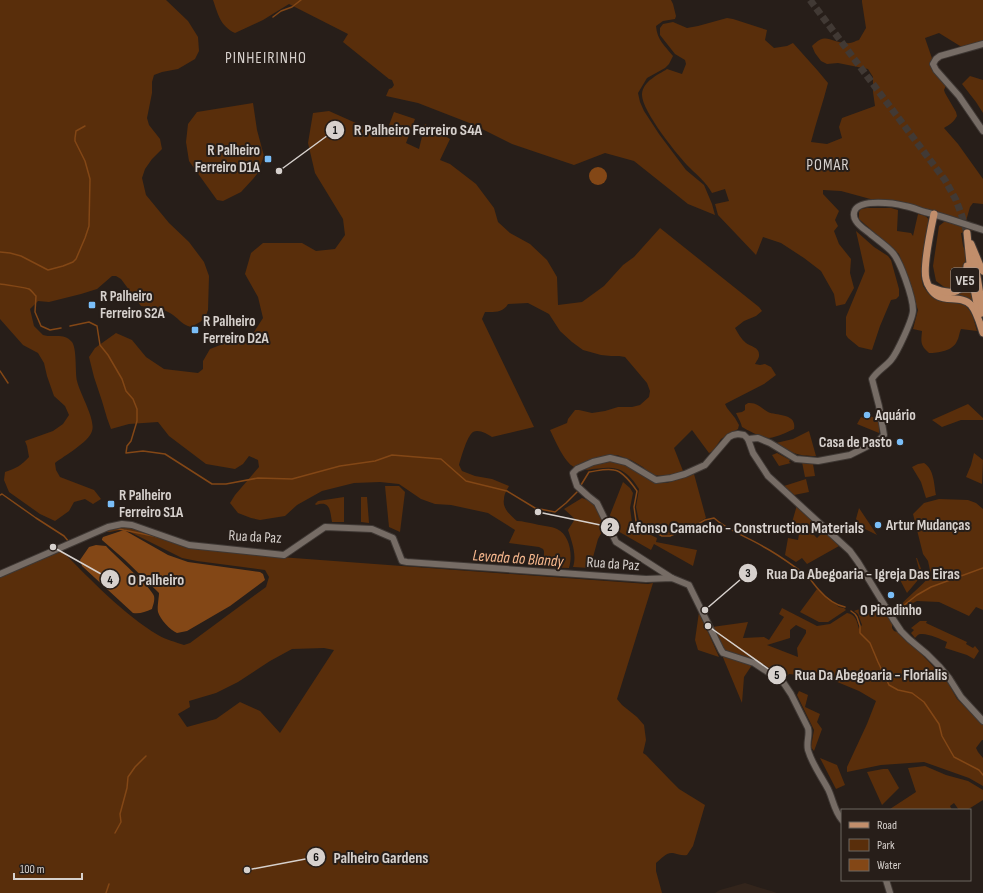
<svg xmlns="http://www.w3.org/2000/svg" width="983" height="893" viewBox="0 0 983 893" font-family="'Sofia Sans Condensed',sans-serif">
  <rect width="100%" height="100%" fill="#271e19"/>
  <path fill="#33251c" d="M745 883 774 892 777 893H715L720 890Z"/>
  <g fill="#592e0b" fill-rule="evenodd">
    <path d="M0 0H166L188 21 198 37 199 51 195 59 178 69 162 72 154 75 152 82V93L147 118 149 125 160 139 162 149 152 159 145 169 142 178 146 195 169 223 189 242 204 262 209 276 208 310 205 318 200 322 191 327C180 324 179 318 170 313 161 308 151 307 141 306L121 279 116 276H112L97 289 81 294 49 302 38 301 30 309 34 326 43 335C46 336 49 336 52 336 60 336 66 335 72 342 77 349 75 372 77 381 80 394 96 420 92 431 89 442 64 456 55 463L56 470 60 477 94 490 101 499 93 504 85 499 74 502 69 511 55 521 40 514 9 492 4 480 5 472C15 469 22 465 29 457L27 446 25 441 53 431 63 424 69 415 65 406 54 396 47 376 44 363 38 353 23 345 0 319Z"/>
    <path d="M213 0H671L673 4 676 16 675 19 663 21 656 26C657 40 665 46 673 56L669 64 665 68 647 78 638 93 640 102 644 111 659 134 686 170 704 185 712 204 715 215 688 204 634 161 605 153 574 165 512 144 472 124 418 103 386 96 389 89 392 88 394 85 392 80 389 79 343 42 348 34 289 4 263 20 235 33C220 26 218 14 213 0Z"/>
    <path d="M862 0H983V44L965 49 939 33 925 38 936 70 947 83 944 90 945 93 956 112 957 116C954 122 949 125 944 128L958 144 983 179V204L973 203 970 207 966 221 937 212 899 202 874 200 841 191 823 190V194L839 211 835 220 838 226 834 231 839 244 851 259 850 273 854 288 845 304 836 306 834 294 821 271 804 258 781 243 763 237 756 255 718 215 715 204 729 201 725 189 712 193C705 181 699 177 690 168 678 156 641 110 642 94 643 81 658 75 667 69L682 74 686 64 685 60 675 54 660 35V28L663 24 673 22 687 28 698 26 727 18 733 19 767 30 765 40 774 48 787 46 793 43 818 71 828 83C823 103 816 122 811 142L827 144 842 138 839 127 842 118 875 106 873 92V77L868 69 838 63 827 64 821 61 815 53 812 46C827 31 830 43 847 43 851 44 855 41 859 40L866 28 862 2Z"/>
    <path d="M970 76 983 80V113L976 102 962 84Z"/>
    <path d="M253 103 257 130 264 156 257 174 253 179 241 192 223 201 217 200 189 161 186 142 188 124 197 112Z"/>
    <path d="M329 111 385 136 394 112 415 119 406 143 419 149 425 124 450 139 440 160 450 164 476 184 494 208 498 222 510 233 530 244 547 260 557 277 558 305 582 302 604 286 623 265 634 257 660 228 759 307 762 311 756 316 744 321 735 328C738 333 741 339 746 343 751 347 760 347 759 356 759 358 756 362 755 364L760 365 765 364 771 367 776 375 764 384 725 404 727 408 735 418 739 425 738 429 721 439 713 451 709 453 692 430 674 448 683 471C673 477 661 476 650 475L643 467 631 460 617 455 586 461 574 467C564 462 555 440 550 430L567 423 568 419 575 410H579L592 413 605 411 618 407H632L640 405 649 397 650 391 647 383 625 357 619 356H611L601 355 583 350 572 342 560 331 549 314 528 303 508 304C503 313 494 312 485 312L482 319 534 427 492 437C487 434 479 429 473 432 467 436 461 458 459 465L462 471 475 476 492 479 509 486C507 490 504 494 504 499 502 508 510 515 517 521 523 521 529 523 535 524 543 526 551 526 557 529 570 535 573 555 569 568L544 567V551L543 549 539 547 509 543 515 530 488 513 451 505 435 504 421 499 399 484 380 482 354 483 322 491 297 505 285 516 260 520 251 518 238 513 230 503 235 495 259 467 258 460 249 456 243 464 235 469 206 464 169 436 158 422 129 424 111 429 107 418 102 401 94 377 89 357 95 348 116 333 132 340 146 357 164 369 198 373 203 369V361L210 349 254 332 263 318 258 297 245 274 251 253 263 243H302L316 251 335 249 345 235 343 219 315 173 308 143 313 113Z"/>
    <path d="M867 208H891L898 210 897 231 911 233 913 236 918 214C926 216 929 216 929 225L921 276 923 286 928 293 935 298 965 305 970 311 973 317 977 331 961 329C959 333 959 338 957 341 953 351 938 353 929 353 920 345 921 342 922 331L913 329 918 310 899 254 859 219V212L861 209Z"/>
    <path d="M944 222H948L974 230 961 233 963 246 966 252 965 274 958 286 953 288 947 289 936 281 933 266 939 226Z"/>
    <path d="M856 231 874 247 888 256 891 260 899 289V296L896 299 891 300 880 326 872 350 859 347 848 338 846 335V317L865 271Z"/>
    <path d="M970 277 975 304 952 297 964 287Z"/>
    <path d="M748 403C757 402 761 408 768 412 777 416 797 413 794 429 787 432 778 437 769 438 762 438 749 431 742 427 741 422 738 418 736 413L742 412 745 410V405Z"/>
    <path d="M968 404 983 418V420H961L942 427 932 420Z"/>
    <path d="M870 416 879 420V433L857 424 861 417 868 420Z"/>
    <path d="M809 431 816 456C797 456 792 453 776 443L793 439Z"/>
    <path d="M777 453 790 460 789 462 791 463 779 466 772 455Z"/>
    <path d="M974 453 983 460 982 484 966 477 971 465Z"/>
    <path d="M610 461 625 465 655 482 667 483 694 474 706 518 696 524 674 532 669 535C658 533 648 527 639 521L636 507 639 489C624 465 613 466 587 470L585 469 594 464Z"/>
    <path d="M802 462 813 464 815 476 805 477Z"/>
    <path d="M924 463C934 469 934 484 936 495L926 498 921 482 912 467 918 464Z"/>
    <path d="M806 479 809 492 794 495 784 486Z"/>
    <path d="M623 482 630 488 633 493 630 508 632 523 637 528 657 538 656 542 697 550 693 566 654 544 651 550 616 530 610 515Z"/>
    <path d="M385 486H399L405 492 400 532 389 527Z"/>
    <path d="M344 497V522H332C330 512 331 500 316 505L315 504 318 501Z"/>
    <path d="M361 497H367L369 523 361 522Z"/>
    <path d="M582 498C598 503 600 515 604 528L598 539 590 568 573 567C577 555 572 542 568 530L575 519 564 509Z"/>
    <path d="M939 499 968 500 976 503 983 509V610L976 607 969 616 939 602 917 601 913 603 900 614 898 612V608C908 596 921 587 931 575L928 561 923 554 913 514 924 503Z"/>
    <path d="M797 505 817 522 811 532 817 538 824 531 839 546 807 564 802 558 796 562 785 555 788 538 798 540 800 529 791 526Z"/>
    <path d="M859 508 877 535 863 528 856 519Z"/>
    <path d="M132 526 187 548 280 557 648 584 653 583 617 699 622 705 637 717 644 725 646 740 643 753 646 755 671 781 679 789 705 805 693 846 687 855C682 856 678 854 673 853 666 852 661 859 656 863V871L662 893H0V577L62 551C91 580 123 614 158 635 166 640 176 642 184 645L190 643 266 587 269 577 265 570 197 561 182 558 124 529 110 532H104L112 528ZM324 648 334 650 280 733 260 711 240 702 216 719 187 727 178 714 190 707 189 701 216 693 238 682 270 661 292 649Z"/>
    <path d="M916 558H917L923 574 907 593 899 578 901 576H903L906 580 914 577 913 575 917 574 916 570 919 569Z"/>
    <path d="M817 589 839 607 844 608 846 610 828 622H819L800 612Z"/>
    <path d="M782 608 817 626 830 624 847 613C856 614 857 622 859 629L862 625 858 614 854 611C864 605 881 615 892 619V628L894 631 900 633 910 642 947 681 957 699 983 724V740H982L976 748 978 752 983 758V786L969 778 924 762 881 765 847 772V767L867 724 876 701 859 691 830 679 789 674 785 678 756 660 724 650V647H723L712 627 748 622 743 638 764 637 769 640 784 617 779 614ZM796 625 806 630V633L797 648 798 657 767 645 790 638V630Z"/>
    <path d="M699 612 719 657 698 650 695 640Z"/>
    <path d="M920 621H927L926 623 967 642 966 644 973 648 975 646 979 651 974 659 967 655 945 648 947 642C941 639 927 633 921 634 918 634 917 636 915 638L911 633 914 630 911 628Z"/>
    <path d="M722 655 752 665 744 677 742 703Z"/>
    <path d="M799 691 808 695 805 707 820 714 817 722 822 729 814 751 811 747 814 730 797 695Z"/>
    <path d="M820 758 837 765 845 785 836 789Z"/>
    <path d="M925 766 946 775 968 781 983 790V800L967 810H959L954 803 950 806 952 810H890V809L916 792 908 768Z"/>
    <path d="M883 769H888L899 788 882 805 867 772Z"/>
  </g>
  <g fill="#834716">
    <circle cx="598" cy="176" r="9"/>
    <path d="M124 530 168 555 188 562 260 572 263 574 265 580 230 606 187 631 177 633C170 630 160 619 158 612 157 608 159 597 159 593L125 560 102 540V539L103 537Z"/>
    <path d="M96 545 106 546C114 555 152 588 154 596 155 601 153 605 152 609 145 612 140 614 133 613L82 566 80 560 89 547Z"/>
  </g>
  <g fill="none" stroke-linecap="round" stroke-linejoin="round">
    <g stroke="#834716" stroke-width="1.5">
      <path d="M273 17 281 11 292 7 301 0"/>
      <path d="M0 252 10 253 21 256 48 270 63 266 73 262 76 259 85 238 89 226 90 179 85 161 75 141V138L76 131 85 126"/>
      <path d="M0 284C2 284 27 288 29 289 31 290 34 294 36 296L35 312 41 326 50 330 61 328"/>
      <path d="M70 326 89 322 97 326 100 345 108 355 122 379 126 391 133 399 137 409V421L131 441 127 446 126 453 143 451 165 454 212 484H226L258 478 292 479 340 466 375 461 392 455 441 459 466 481 507 491 535 508 555 512 566 503 577 492"/>
      <path d="M0 371 8 383"/>
      <path d="M581 485 589 472C597 471 606 468 614 470 623 471 632 484 637 491L634 507 636 521 662 536H670L683 530 696 525 705 520 714 518C728 531 748 537 764 547 779 555 792 565 805 574 811 579 814 585 819 590 826 598 835 605 845 607"/>
      <path d="M0 495 2 494 36 518 64 536 69 542"/>
      <path d="M114 528 158 537"/>
      <path d="M851 611 855 614 857 617 860 626V633L870 643 878 662 889 685 898 690 912 693 924 702 939 724 942 736 954 757 979 770 983 775"/>
      <path d="M894 614 903 606 917 595 931 587 983 568"/>
      <path d="M115 833 121 822 120 814 127 788 128 777 135 767 146 756"/>
      <path d="M106 893 109 884"/>
    </g>
    <path stroke="#413934" stroke-width="7" stroke-dasharray="7 3.5" stroke-linecap="butt" d="M810 0 945 180 956 200 962 216 967 233"/>
    <g stroke="#3f3834" stroke-width="8">
      <g id="tertiary">
        <path d="M983 44 940 56 936 59 933 64 936 70 959 96 983 131"/>
        <path d="M748 439 758 438 770 443 796 459 818 461 850 455 878 441 884 435 879 406 872 379C877 371 885 367 891 360 897 353 913 319 913 310 913 298 900 259 891 251 884 244 875 238 868 232 864 229 859 226 856 221 854 218 853 214 855 210 861 199 894 203 905 206 912 207 918 210 925 212 945 217 964 224 983 230"/>
        <path d="M0 574 108 527 122 524 132 525 189 545 284 555 325 527 372 529 393 538 402 561 407 562 646 579 672 578 689 585 721 650 723 653 754 663 783 682 791 694 808 728C810 735 806 742 808 750 812 764 821 776 828 789 833 799 834 811 842 820"/>
        <path d="M672 578 616 542 597 503 588 496 577 486 574 477 573 473 577 469 593 462 610 458 626 462 656 480 671 478 685 474 705 465 729 437 733 435 738 434 744 435 748 439 753 453 768 476 850 551 858 562 893 619 901 631 909 639 927 654 939 666 949 678 961 697 983 721"/>
        <path d="M886 880 890 893"/>
      </g>
    </g>
    <g stroke="#3f3834" stroke-width="9">
      <g id="primary">
        <path d="M934 214C931 228 923 267 926 279 927 285 933 294 938 296 948 301 963 296 971 305 977 312 980 324 983 333"/>
        <path d="M967 233 971 273 979 314"/>
        <path d="M971 244 981 268 983 271"/>
        <path d="M974 259 976 270 983 313"/>
        <path d="M930 287C954 297 965 294 967 266"/>
      </g>
    </g>
    <use href="#tertiary" stroke="#766c65" stroke-width="6"/>
    <use href="#primary" stroke="#c18e6b" stroke-width="7"/>
  </g>
  <g fill="#7abef8" stroke="#271e19" stroke-width="1.5">
    <rect x="264" y="155" width="8" height="8" rx="2"/>
    <rect x="88" y="301" width="8" height="8" rx="2"/>
    <rect x="191" y="326" width="8" height="8" rx="2"/>
    <circle cx="867" cy="415" r="4"/>
    <circle cx="900" cy="442" r="4"/>
    <rect x="107" y="500" width="8" height="8" rx="2"/>
    <circle cx="878" cy="525" r="4"/>
    <circle cx="891" cy="595" r="4"/>
  </g>
  <g text-anchor="middle" dominant-baseline="central" stroke-width="4" stroke-linejoin="round" paint-order="stroke">
    <rect fill="#271e19" stroke="#a29b97" stroke-width="1" x="951" y="268" width="28" height="24" rx="3"/>
    <g font-size="14" font-weight="bold" fill="#d7d1cd">
      <text x="965" y="280">VE5</text>
    </g>
    <g font-size="15" font-weight="bold" fill="#d7d1cd" stroke="#271e19" text-anchor="start">
      <text x="260" y="150" text-anchor="end">R Palheiro<tspan x="260" dy="17">Ferreiro D1A</tspan></text>
      <text x="100" y="296">R Palheiro<tspan x="100" dy="17">Ferreiro S2A</tspan></text>
      <text x="203" y="321">R Palheiro<tspan x="203" dy="17">Ferreiro D2A</tspan></text>
      <text x="875" y="415">Aquário</text>
      <text x="892" y="442" text-anchor="end">Casa de Pasto</text>
      <text x="119" y="495">R Palheiro<tspan x="119" dy="17">Ferreiro S1A</tspan></text>
      <text x="886" y="525">Artur Mudanças</text>
      <text x="891" y="610" text-anchor="middle">O Picadinho</text>
    </g>
    <g font-size="15" fill="#d7d1cd" stroke="#271e19">
      <text transform="translate(255 537) rotate(3)">Rua da Paz</text>
      <text transform="translate(613 564) rotate(4)">Rua da Paz</text>
    </g>
    <g font-size="16" letter-spacing="1" fill="#d7d1cd" stroke="#271e19">
      <text x="266" y="58">PINHEIRINHO</text>
      <text x="828" y="165">POMAR</text>
    </g>
    <g font-size="16" font-style="italic" fill="#f9b98e" stroke="#271e19">
      <text transform="translate(518 559) rotate(4)">Levada do Blandy</text>
    </g>
  </g>
  <path fill="none" stroke="#d7d1cd" stroke-width="1.5" d="M279 171L335 130M538 512L610 527M705 610L748 573M53 547L110 579M708 626L777 675M247 870L316 857"/>
  <g fill="#d7d1cd" stroke="#271e19" stroke-width="1.5">
    <circle cx="279" cy="171" r="4"/>
    <circle cx="538" cy="512" r="4"/>
    <circle cx="705" cy="610" r="4"/>
    <circle cx="53" cy="547" r="4"/>
    <circle cx="708" cy="626" r="4"/>
    <circle cx="247" cy="870" r="4"/>
    <circle cx="335" cy="130" r="10"/>
    <circle cx="610" cy="527" r="10"/>
    <circle cx="748" cy="573" r="10"/>
    <circle cx="110" cy="579" r="10"/>
    <circle cx="777" cy="675" r="10"/>
    <circle cx="316" cy="857" r="10"/>
  </g>
  <g font-size="12" text-anchor="middle" font-weight="bold" fill="#111">
    <text x="335" y="134">1</text>
    <text x="610" y="531">2</text>
    <text x="748" y="577">3</text>
    <text x="110" y="584">4</text>
    <text x="777" y="679">5</text>
    <text x="316" y="861">6</text>
  </g>
  <g font-size="16" text-anchor="middle" font-weight="bold" fill="#d7d1cd" stroke="#271e19" stroke-width="4" stroke-linejoin="round" paint-order="stroke">
    <text x="418" y="135">R Palheiro Ferreiro S4A</text>
    <text x="746" y="533">Afonso Camacho - Construction Materials</text>
    <text x="863" y="579">Rua Da Abegoaria - Igreja Das Eiras</text>
    <text x="156" y="585">O Palheiro</text>
    <text x="871" y="680">Rua Da Abegoaria - Florialis</text>
    <text x="381" y="863">Palheiro Gardens</text>
  </g>
  <rect x="841" y="809" width="130" height="72" fill="#271e19" stroke="#6d6661"/>
  <rect x="849" y="822" width="20" height="6" fill="#c18e6b" stroke="#6d6661"/>
  <text x="877" y="829" font-size="12" fill="#d7d1cd">Road</text>
  <rect x="849" y="839" width="20" height="12" fill="#592e0b" stroke="#6d6661"/>
  <text x="877" y="849" font-size="12" fill="#d7d1cd">Park</text>
  <rect x="849" y="859" width="20" height="12" fill="#834716" stroke="#6d6661"/>
  <text x="877" y="869" font-size="12" fill="#d7d1cd">Water</text>
  <path d="M14 873v6h68v-6" fill="none" stroke="#d7d1cd" stroke-width="2"/>
  <text x="20" y="873" font-size="12" fill="#d7d1cd" stroke="#271e19" stroke-width="3" paint-order="stroke">100 m</text>
</svg>
